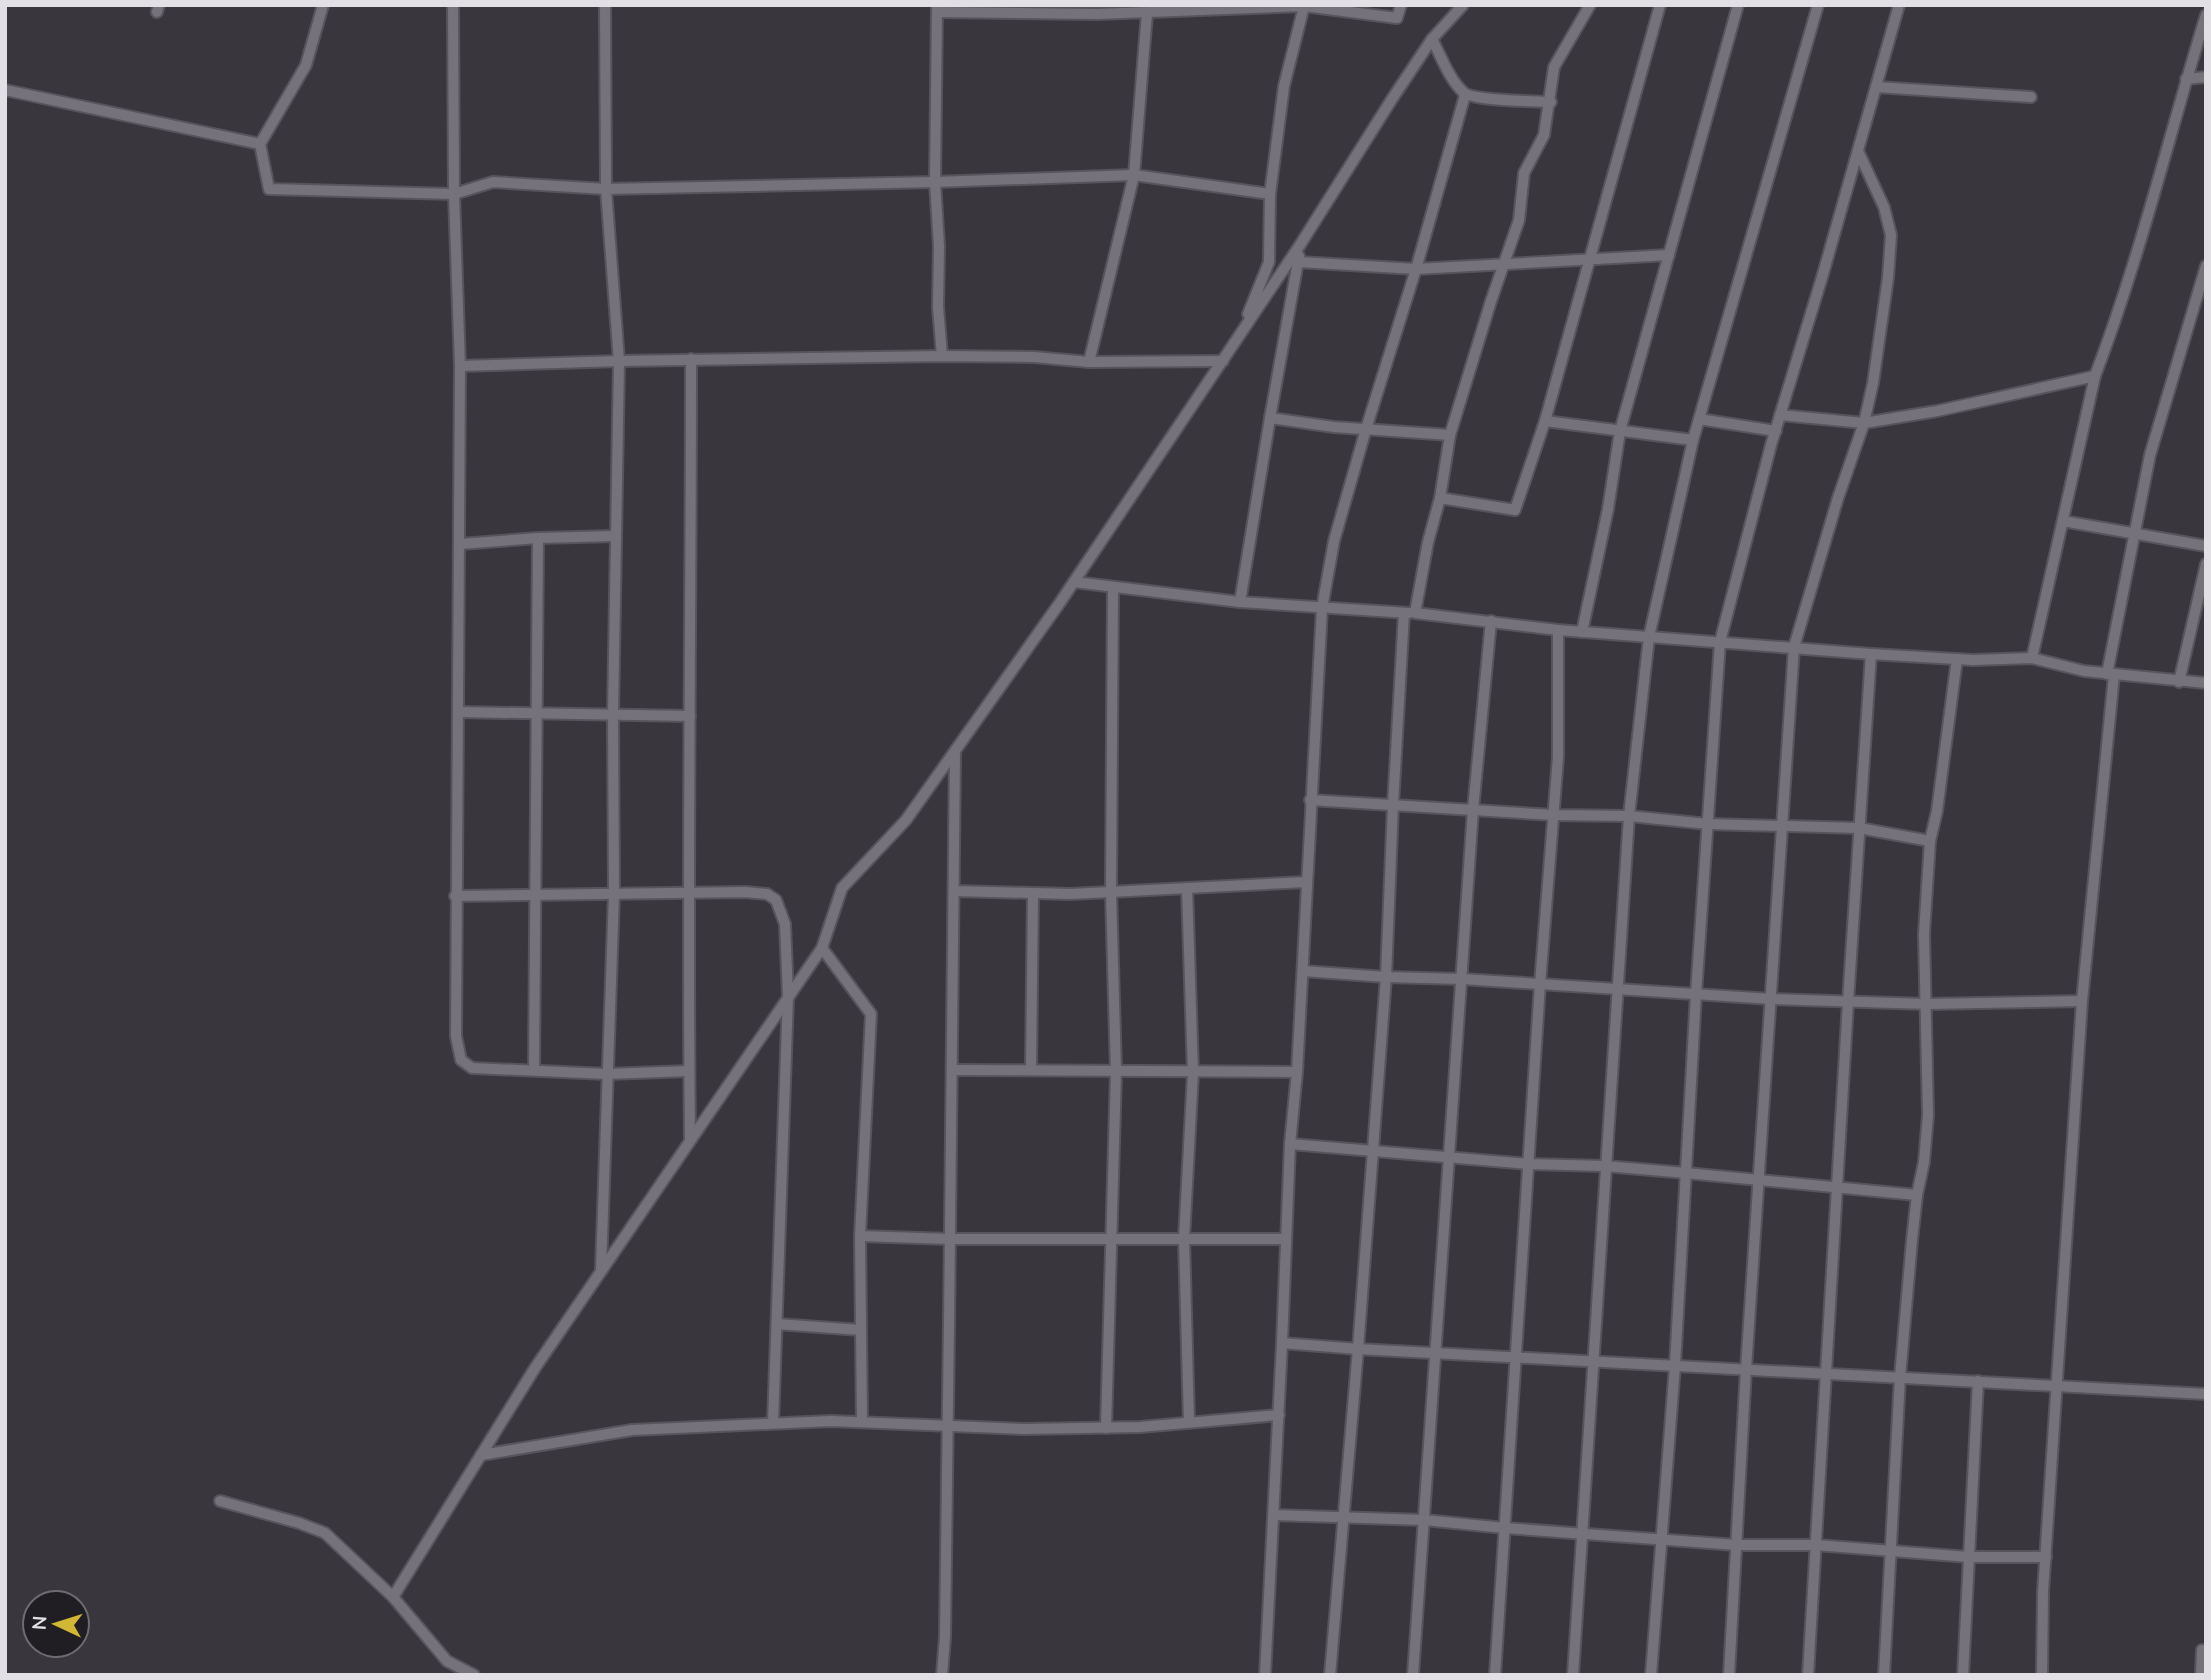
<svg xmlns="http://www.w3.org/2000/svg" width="2211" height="1680" viewBox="0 0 2211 1680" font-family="Mulish,sans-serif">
  <rect width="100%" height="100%" fill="#39363e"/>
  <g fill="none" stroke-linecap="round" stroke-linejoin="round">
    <g stroke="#57545b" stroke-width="14">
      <g id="minor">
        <path d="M323 5 306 65 260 144 269 189 454 194 493 182 606 189 935 182 1134 175 1270 194"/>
        <path d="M453 5 454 194 460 366 456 1036 461 1060 472 1068 607 1074 689 1071"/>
        <path d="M937 5 935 182 939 246 938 307 942 356"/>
        <path d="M1590 5 1554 67 1544 135 1524 173 1519 220 1491 301 1450 435 1440 498 1428 542 1415 613 1558 630 1871 654 1973 660 2032 658 2084 671 2206 683"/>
        <path d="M157 12 159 5"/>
        <path d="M937 12 1097 14 1304 6 1397 18 1401 5"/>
        <path d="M1432 39C1441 56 1449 79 1463 92 1472 101 1534 101 1551 102"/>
        <path d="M2186 79 2206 77"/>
        <path d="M1876 87 2031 97"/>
        <path d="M5 90 260 144"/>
        <path d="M1299 262 1416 269 1669 255"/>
        <path d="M1248 314 1269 262 1270 194 1284 86 1304 6"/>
        <path d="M1089 362 1134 175 1147 13"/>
        <path d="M460 366 619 361 942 356 1034 357 1089 362 1223 361"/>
        <path d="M1780 415 1864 423 1937 411 2095 376"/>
        <path d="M1270 418 1334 427 1450 435"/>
        <path d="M1699 419 1776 431"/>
        <path d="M1545 421 1693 440"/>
        <path d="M1440 498 1515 510 1545 421 1660 5"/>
        <path d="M2063 521 2206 546"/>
        <path d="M460 544 538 538 615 536"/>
        <path d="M1074 582 1240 602 1409 613"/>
        <path d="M1240 602 1270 418 1299 256"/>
        <path d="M1582 632 1608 509 1620 431 1738 5"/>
        <path d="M2032 658 2095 376C2140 258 2169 135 2206 15"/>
        <path d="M2107 674 2150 455 2206 266"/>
        <path d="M2179 682 2206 564"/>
        <path d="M458 712 690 716"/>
        <path d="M1310 800 1554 815 1629 816 1708 824 1859 828 1930 841"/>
        <path d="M1187 888 1193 1073 1184 1239 1189 1422"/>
        <path d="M955 891 1070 894 1306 882"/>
        <path d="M455 896 745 892 767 894 776 900 785 924 788 996 773 1423"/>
        <path d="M822 948 871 1014 860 1236 862 1422"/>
        <path d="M1303 971 1386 977 1462 979 1772 999 1927 1004 2082 1001"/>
        <path d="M534 1070 538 538"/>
        <path d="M954 1070 1297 1072"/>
        <path d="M1031 1070 1033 893"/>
        <path d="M690 1140C687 879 691 619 691 359"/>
        <path d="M1290 1144 1529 1164 1605 1166 1686 1173 1917 1195"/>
        <path d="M860 1236 950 1239H1286"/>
        <path d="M601 1269 614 894 613 715 619 361 606 189 605 5"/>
        <path d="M777 1324 861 1330"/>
        <path d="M1282 1343 1358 1349 2206 1394"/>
        <path d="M1106 1428 1116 1072 1111 892 1113 587"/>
        <path d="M481 1455 632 1430 831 1421 1024 1429 1140 1427 1279 1415"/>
        <path d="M220 1501 299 1523 325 1533 393 1597 447 1661 474 1675"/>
        <path d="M1274 1515 1424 1520 1505 1528 1737 1545H1816L1969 1557H2046"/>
        <path d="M393 1597 535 1368 822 948 842 888 906 820 1059 604 1300 245 1392 99 1432 39 1463 5"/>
        <path d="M942 1675 945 1637C948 1342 954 1047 955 752"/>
        <path d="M1265 1675 1282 1343 1290 1144 1297 1072 1322 608 1334 541 1366 429 1416 269 1465 95"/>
        <path d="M1330 1675 1358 1349 1386 977 1393 805 1404 613"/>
        <path d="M1413 1675 1473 810 1491 621"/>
        <path d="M1495 1675 1540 984 1558 757V630"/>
        <path d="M1573 1675 1629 816 1649 637 1693 440 1818 5"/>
        <path d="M1651 1675 1675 1365 1696 994 1720 642 1771 445 1823 274 1899 5"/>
        <path d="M1729 1675 1746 1369 1794 647 1838 498 1864 423 1873 383 1888 278 1891 235 1884 207 1858 151"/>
        <path d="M1808 1675 1848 1002 1871 654"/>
        <path d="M1884 1675 1900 1377 1912 1240 1917 1195 1924 1162 1928 1115 1924 934 1930 841 1937 811 1957 659"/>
        <path d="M1963 1675 1978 1381"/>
        <path d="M2042 1675 2043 1592 2082 1001 2114 675"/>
        <path d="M2201 1675 2202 1650"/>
      </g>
    </g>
    <use href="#minor" stroke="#76727b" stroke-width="10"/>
  </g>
  <rect width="2211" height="1680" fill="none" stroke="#e2e0e5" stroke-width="14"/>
  <g transform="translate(56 1624) rotate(274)"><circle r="33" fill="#201e22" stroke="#6e6c70" stroke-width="2"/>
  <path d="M0-5L12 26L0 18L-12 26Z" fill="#d2b736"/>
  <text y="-10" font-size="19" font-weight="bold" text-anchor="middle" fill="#e2e0e5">N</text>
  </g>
</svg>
